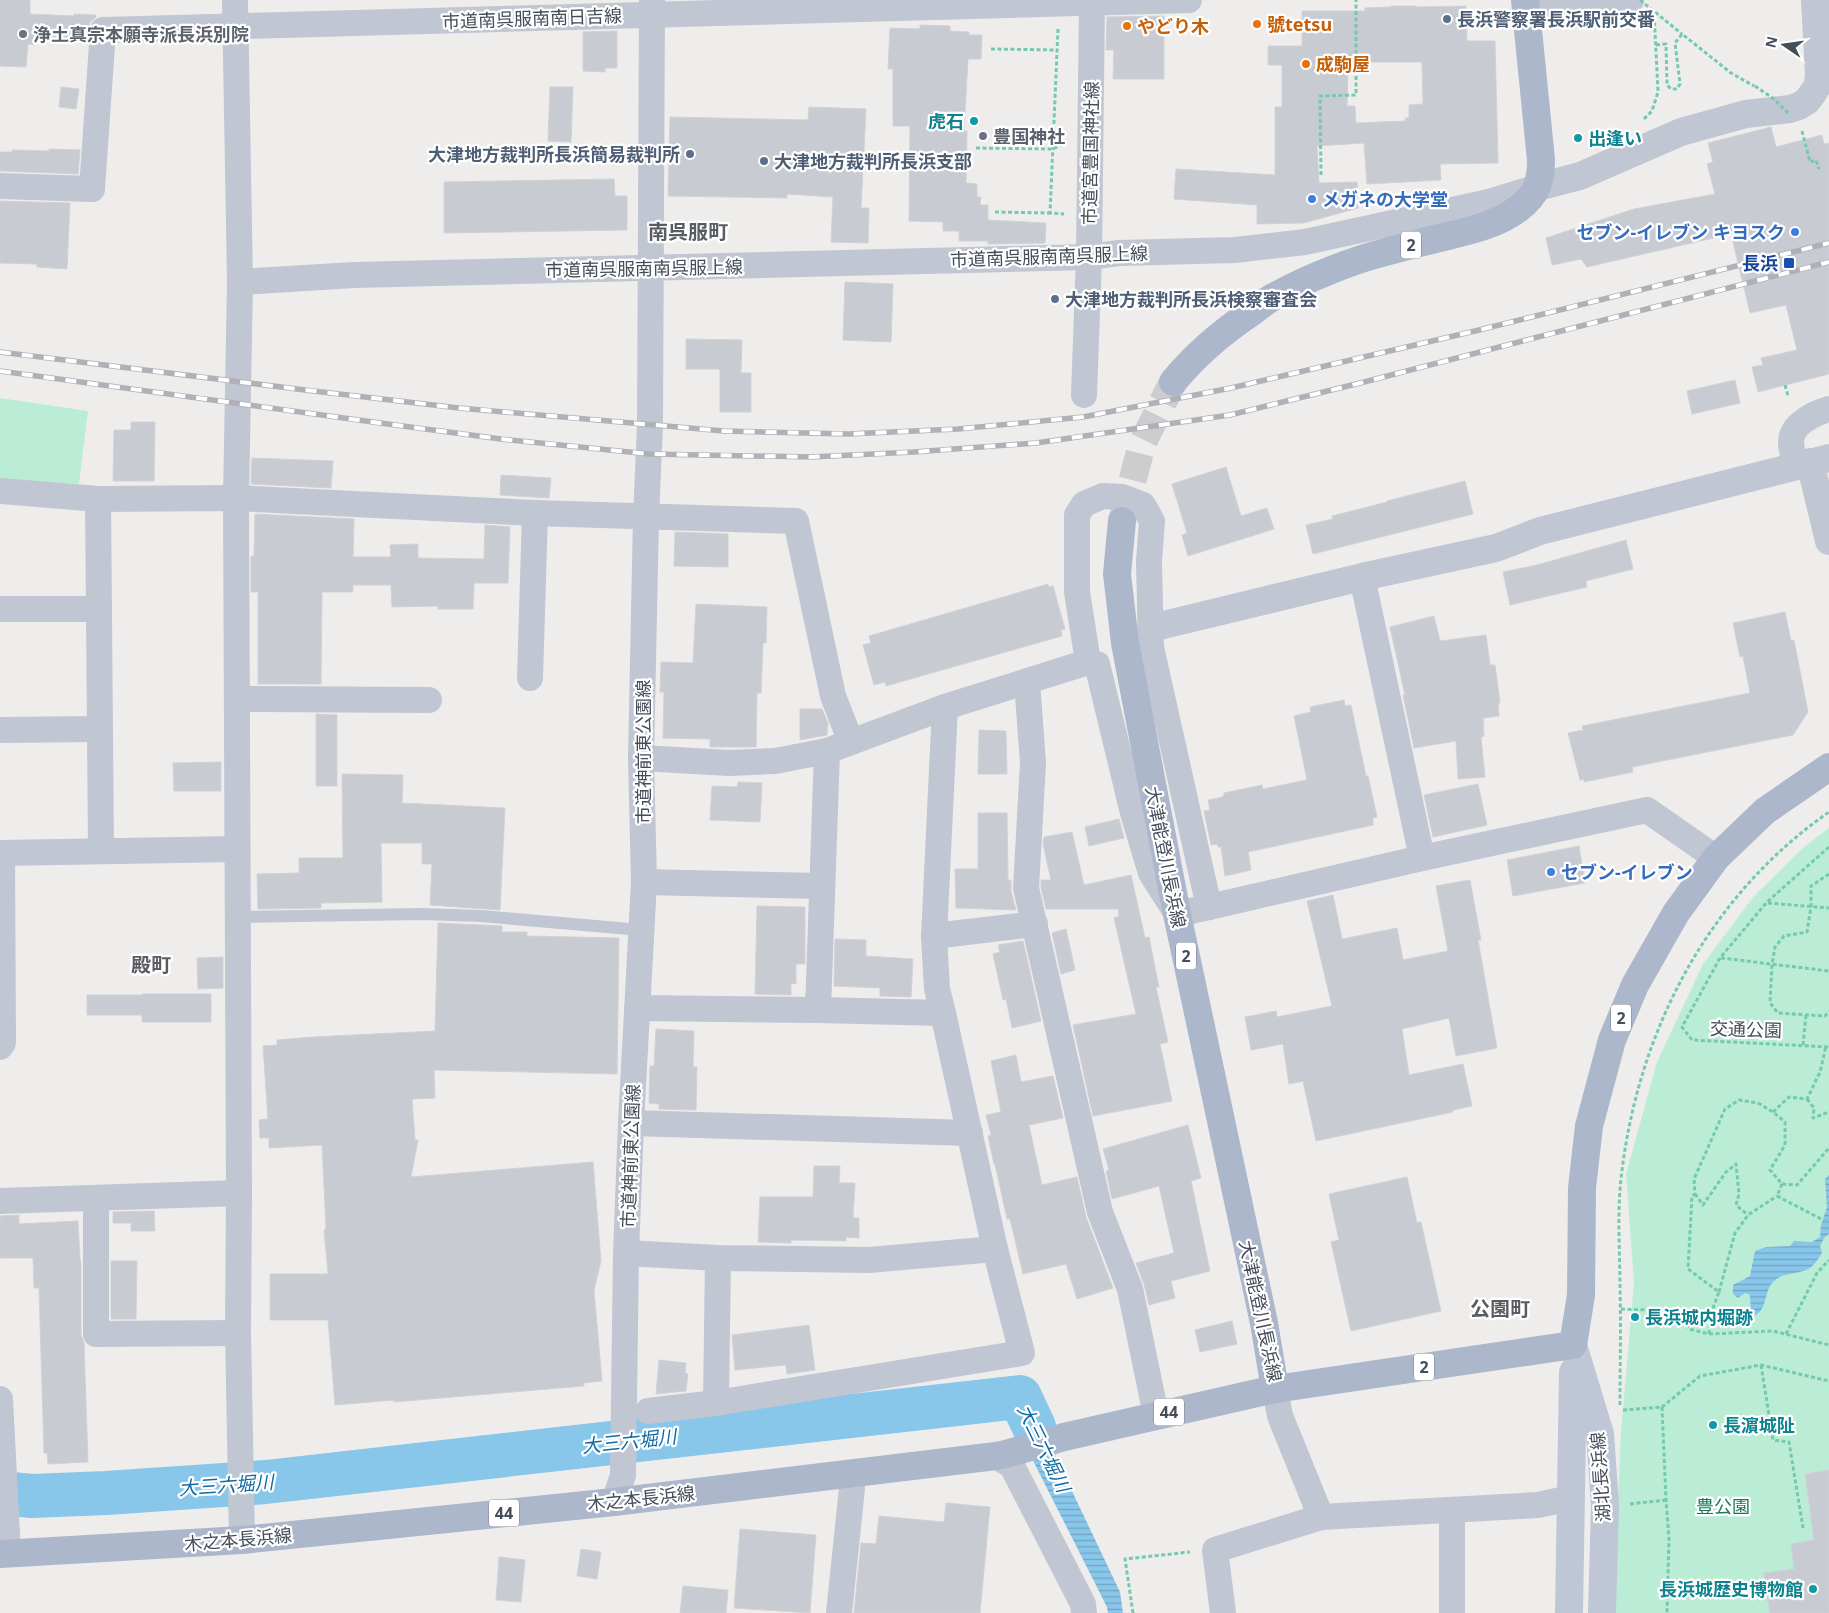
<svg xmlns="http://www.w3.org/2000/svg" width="1829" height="1613" viewBox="0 0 1829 1613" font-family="'Noto Sans','Noto Sans JP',sans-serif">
  <defs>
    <pattern id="water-rules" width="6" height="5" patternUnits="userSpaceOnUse" patternTransform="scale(1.25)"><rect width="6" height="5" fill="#88c6ea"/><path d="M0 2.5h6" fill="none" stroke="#71a3c1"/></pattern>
  </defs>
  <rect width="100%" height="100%" fill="#efedec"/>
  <g fill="#bbedd6">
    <path d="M0 398 88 411 79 484 0 480Z"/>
    <path d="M1829 828V1613H1613L1621 1432 1634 1283 1626 1174 1657 1062 1703 964 1754 896 1804 847Z"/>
  </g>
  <g fill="url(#water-rules)">
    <path d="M1829 1175V1234L1824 1238 1820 1246 1822 1253C1818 1259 1813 1268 1806 1270 1794 1275 1783 1272 1773 1282 1763 1292 1768 1314 1751 1316L1750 1295 1745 1293 1738 1298 1733 1294V1285L1750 1276 1755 1251 1766 1247 1790 1246 1794 1241 1812 1242 1820 1237 1821 1225 1827 1207 1825 1179Z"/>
    <path d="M1023 1381 1061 1468 1120 1592 1123 1613H1108L1107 1607 1012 1419 999 1412 990 1389Z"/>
  </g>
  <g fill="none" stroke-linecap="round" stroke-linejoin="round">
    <path stroke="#88c6ea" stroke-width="44" d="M0 1493 32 1496 106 1493 266 1482 1020 1397 1034 1427"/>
  </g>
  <g fill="#c9cbd2" stroke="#d1d1d8" fill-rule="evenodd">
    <path d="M0 0H30V14L74 16V14L96 15V17L90 22 87 42 38 39 37 45 28 44 26 67 0 66Z"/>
    <path d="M1391 6H1416V7L1466 6 1467 41H1495L1498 163 1440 164 1441 180 1367 184 1364 143 1317 146 1319 183 1357 182 1358 208 1304 223 1257 224V205L1174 199 1176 169 1275 175V107H1282V65H1268V46H1302V11H1365V8L1391 7ZM1348 62H1422L1423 104 1409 105V118H1405L1406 121 1356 123 1355 106H1347Z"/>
    <path d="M1164 16V79H1113L1114 50H1106L1107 17Z"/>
    <path d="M920 25 950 26V31L969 32V35H982L981 59H968L964 131H967L966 183 977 184V197H981L980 205H988V220L1046 223 1045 243 988 244V241H959V231H943V222L909 221 910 126H893V69H888L890 28 920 29Z"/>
    <path d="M617 31V68H605V72L583 71V32Z"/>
    <path d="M61 87 79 89 76 109 59 107Z"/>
    <path d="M550 87H573L571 142 548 141Z"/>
    <path d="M809 107 866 109 861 208H869L868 243 831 242 833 197 787 194V198L668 196 670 117 808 120Z"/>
    <path d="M1771 127 1776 147 1822 135 1824 144 1829 143V374L1758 392 1752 367 1763 365 1761 358 1797 350 1786 305 1750 313 1731 234 1587 267 1581 259 1552 265 1546 238 1634 209 1715 194 1707 164 1713 162 1708 143Z"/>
    <path d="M49 149 80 150 78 174 0 171V152H12V150L49 151Z"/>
    <path d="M614 179 615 196H627V230L444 233V182Z"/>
    <path d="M0 201 70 203 67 269 37 267V264L0 263Z"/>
    <path d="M845 282 893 284 891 342 843 340Z"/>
    <path d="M686 339 742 340 741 373H751V412H720V369H686Z"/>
    <path d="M1735 380 1740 403 1692 414 1687 391Z"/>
    <path d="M131 422H155L154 481H113L114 430H131Z"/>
    <path d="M252 458 333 461 331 488 251 484Z"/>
    <path d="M1226 467 1241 516 1267 508 1274 529 1188 556 1182 535 1187 533 1172 484Z"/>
    <path d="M501 475 551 478 549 498 500 495Z"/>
    <path d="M1465 481 1473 514 1313 554 1306 525 1333 519 1332 516 1387 502V501Z"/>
    <path d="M255 514 354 519 353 557H391L390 545 418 544V558L484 559 485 525 510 527 508 583H474L473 609H438V606L392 607 391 585H353V592H322L321 684H258V592H251V556H254Z"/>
    <path d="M675 532 728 534V567L674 566Z"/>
    <path d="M1626 540 1633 569 1586 581 1587 587 1510 605 1503 572 1537 565Z"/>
    <path d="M1048 584V587L1053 586 1065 629 1061 630 1062 636 886 686 885 682 874 685 863 645 871 643 869 636Z"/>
    <path d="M696 604 767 607 766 643H763L761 693H757L756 747H710V739L663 738 664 692H660L661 662 693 663Z"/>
    <path d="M1785 612 1791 641 1794 640 1808 712 1793 735 1632 767 1633 772 1584 782V779L1580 780 1568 733 1583 730 1582 726 1750 693 1743 656 1740 657 1733 623Z"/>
    <path d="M1434 616 1440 641 1486 635 1490 665H1495L1500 703H1498L1499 716 1483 718 1484 736 1481 737 1485 777 1458 779 1456 741 1414 748 1403 695H1405L1390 627Z"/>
    <path d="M1344 700 1345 706 1351 705 1366 776H1368L1377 817 1373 818V825L1248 852 1251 870 1225 876 1221 847H1218L1217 844 1211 845 1204 811 1210 810 1208 800 1219 798 1224 796V793L1262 785 1263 789 1307 780 1294 716 1311 712 1310 707Z"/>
    <path d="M800 709H822L828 723 827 735 800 740Z"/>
    <path d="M316 714 337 715V786H316Z"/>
    <path d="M979 730 1006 731 1007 774H978Z"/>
    <path d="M221 762V791H174L173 763Z"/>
    <path d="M342 774 403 775 402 803 505 808 500 910 430 905 432 864H422V843H381L382 902 321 903V908L258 909 257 874 299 873V858H343Z"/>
    <path d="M738 782 762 783 760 822 710 820 712 786 737 787Z"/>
    <path d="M1478 784 1487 825 1433 837 1424 795Z"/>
    <path d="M978 813H1007L1008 880H1011V891L1016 910 956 908 955 869H978Z"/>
    <path d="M1119 819 1124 838 1089 846 1085 827Z"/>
    <path d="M1072 832 1084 885 1131 875 1145 938 1149 937 1159 987H1156L1168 1042 1160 1044 1172 1101 1093 1116 1073 1025 1136 1014 1114 918 1119 916 1118 909H1046L1041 887V880H1051L1043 844 1044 837Z"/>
    <path d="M1579 846 1585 883 1513 896 1507 860Z"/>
    <path d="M1470 880 1481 940H1478L1497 1048 1456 1056 1449 1018 1402 1029 1409 1075 1463 1064 1472 1106 1453 1110V1112L1316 1141 1303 1081 1289 1084 1283 1044 1251 1050 1245 1017 1276 1011 1277 1017 1332 1006 1307 901 1333 895 1342 939 1397 928 1403 960 1448 951 1436 886Z"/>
    <path d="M757 906 805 907V964H796V984L791 983V995L755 994Z"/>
    <path d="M438 923 502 926V932H527V936L619 938 617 1074 434 1070 435 1098 412 1099 415 1140H418L411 1177 593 1162 601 1261 594 1290 602 1381 584 1383V1386L394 1402V1400L335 1405 328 1320H270V1274H328L324 1230 326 1229 322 1145 269 1148V1138H260L259 1120 268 1119 263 1046 277 1045V1040L313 1037 435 1031Z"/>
    <path d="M1066 929 1075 970 1061 974 1052 933Z"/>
    <path d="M835 939 866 940V956L913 959 911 997 880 996V988L834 986Z"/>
    <path d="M1023 941 1041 1021 1012 1028 1006 999 1003 1000 993 954 1000 952 998 945Z"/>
    <path d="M223 957V988L198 989 197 958Z"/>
    <path d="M142 994H211V1022H142V1015H87V995H142Z"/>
    <path d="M656 1029 694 1031 693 1067H697L696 1110 659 1109V1104L649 1103 650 1066H654Z"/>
    <path d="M1016 1055 1021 1082 1053 1076 1063 1118 1029 1125 1042 1185 1077 1177 1086 1217 1113 1288 1077 1299 1066 1264 1023 1274 1010 1219H1007L995 1164H994L988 1136 991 1135 986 1115 1001 1112 991 1061Z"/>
    <path d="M1188 1125 1201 1178 1191 1181 1210 1271 1171 1281 1175 1298 1149 1305 1144 1284 1136 1263 1174 1253 1159 1186 1112 1199 1106 1171 1109 1170 1103 1149Z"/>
    <path d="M814 1166H840L839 1183H855L853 1218H859V1238L846 1237V1241L791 1240V1243L758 1242 760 1197H813Z"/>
    <path d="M1407 1177 1417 1223 1421 1222 1441 1311 1351 1331 1331 1242 1339 1240 1329 1194Z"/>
    <path d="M154 1211 155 1231H131V1223H113V1212Z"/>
    <path d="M19 1215V1224L78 1221 80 1261H81V1334L84 1343 88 1462 48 1464 47 1453H44L39 1288H34L33 1258H0V1216Z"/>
    <path d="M111 1261H137L136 1319H111Z"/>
    <path d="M1232 1321 1237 1344 1200 1352 1195 1330Z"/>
    <path d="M809 1325 815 1370 787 1374 786 1365 735 1370 732 1335Z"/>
    <path d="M659 1360 686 1363 685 1373 688 1374 686 1391 656 1394Z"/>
    <path d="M1829 1470V1613H1770L1764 1573 1794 1569 1791 1544 1814 1540 1805 1474Z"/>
    <path d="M946 1503 990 1507 980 1613H854L861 1543 876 1544 879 1516 944 1522Z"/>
    <path d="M740 1529 816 1535 810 1613 734 1608Z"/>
    <path d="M581 1549 601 1552 597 1579 577 1576Z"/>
    <path d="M499 1557 525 1560 521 1602 496 1600Z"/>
    <path d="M683 1586 728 1590 726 1613H680Z"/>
  </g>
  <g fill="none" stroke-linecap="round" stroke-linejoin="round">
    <path stroke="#cdcdcf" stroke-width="28" stroke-dasharray="28 14" stroke-linecap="butt" d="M1122 521 1142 444 1173 382"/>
    <g stroke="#73caae" stroke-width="3" stroke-dasharray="4 2.5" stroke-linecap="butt">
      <path d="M1058 29 1050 213 1064 214"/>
      <path d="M1656 45 1666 44 1667 85 1671 89H1677L1680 84 1675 43 1682 34 1731 73 1754 86"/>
      <path d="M991 49 1057 50"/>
      <path d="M1644 119 1652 111 1658 92 1654 12"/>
      <path d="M1802 131 1810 162 1816 160 1819 169"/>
      <path d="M976 148 1053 149 1064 143"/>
      <path d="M1321 175 1320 96 1356 95V0"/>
      <path d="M995 212 1050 213"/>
      <path d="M1785 385 1788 396"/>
      <path d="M1829 847 1767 902 1720 958 1682 1027 1692 1040 1829 1047"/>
      <path d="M1829 874 1811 886V907L1807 932 1784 936 1775 947 1772 965 1770 1003 1778 1013 1825 1016 1829 1011"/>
      <path d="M1768 903 1829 908"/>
      <path d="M1721 958 1829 971"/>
      <path d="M1803 1045 1806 1015"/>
      <path d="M1807 1099 1814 1108 1813 1118 1829 1112"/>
      <path d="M1758 1103 1773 1112 1785 1122V1145L1770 1170 1782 1184 1797 1185 1829 1148"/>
      <path d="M1773 1112 1789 1097 1807 1099 1820 1072 1826 1046"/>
      <path d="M1782 1184 1777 1196 1829 1223"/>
      <path d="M1695 1194 1703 1205 1726 1172 1736 1164 1739 1194 1736 1205 1748 1215"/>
      <path d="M1719 1292 1735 1233 1748 1215 1777 1196"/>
      <path d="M1621 1309 1675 1311 1689 1329 1709 1334 1773 1331 1829 1345"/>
      <path d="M1709 1334 1711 1313 1719 1292 1688 1269 1692 1196 1695 1194 1694 1179 1725 1109 1739 1100 1758 1103"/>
      <path d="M1786 1334 1817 1273 1829 1260"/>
      <path d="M1761 1365 1773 1440 1789 1442 1803 1528"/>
      <path d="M1620 1405C1620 1366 1621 1327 1620 1288 1620 1252 1617 1215 1621 1179 1637 1033 1707 897 1829 812"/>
      <path d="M1662 1407 1666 1500 1669 1538 1667 1613"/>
      <path d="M1623 1410 1662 1407 1700 1376 1761 1365 1829 1381"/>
      <path d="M1630 1504 1666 1500"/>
      <path d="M1133 1613 1125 1559 1190 1552"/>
    </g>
    <path stroke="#c0c6d2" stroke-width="12" d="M238 917 422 914 481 916 641 930"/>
    <g stroke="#c0c6d2" stroke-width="26">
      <path d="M235 0 240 282 236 498 239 1193 238 1333 242 1540"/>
      <path d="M0 186 92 189 103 30 1189 0"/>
      <path d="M240 282 354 275 1089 257 1119 253 1235 250 1305 242 1489 202 1538 187"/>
      <path d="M1084 395 1089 257 1092 0"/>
      <path d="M1796 466C1794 458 1791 450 1791 442 1791 424 1815 413 1829 409"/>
      <path d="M0 491 98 499 236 498 535 513 796 521 833 696 851 742"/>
      <path d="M98 499 101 850"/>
      <path d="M1362 577 1422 858"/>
      <path d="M0 609H99"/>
      <path d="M530 678 535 513"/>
      <path d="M1027 682 1033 763 1026 888 1100 1212 1130 1289 1156 1415"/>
      <path d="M238 699 429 700"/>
      <path d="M0 730 100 729"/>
      <path d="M641 758 729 763 775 761 827 751 945 707 1088 662 1077 592V515L1084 504 1103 496 1122 497 1143 505 1152 521 1149 561 1151 647 1209 907 1177 914 1151 873 1133 813 1097 664 1088 662"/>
      <path d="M0 853 237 849"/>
      <path d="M644 882 821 886"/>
      <path d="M1209 907 1422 858 1647 810 1716 858"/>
      <path d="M934 936 945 707"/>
      <path d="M637 1008 818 1010 943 1013 937 989 934 936 1035 924"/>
      <path d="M818 1010 827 751"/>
      <path d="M0 1047 3 1043 2 853"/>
      <path d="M631 1123 970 1133"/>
      <path d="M96 1198V1334L238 1333"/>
      <path d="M0 1201 239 1193"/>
      <path d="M626 1253 718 1258 869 1260 995 1249"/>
      <path d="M718 1258 716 1403 1022 1353 995 1249 943 1013"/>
      <path d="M0 1399 8 1553"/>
      <path d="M648 1411 716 1403"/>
      <path d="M996 1456 1012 1466 1083 1604 1084 1613"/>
      <path d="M614 1502 623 1475 626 1253 631 1123 644 882 641 758 646 517 650 425 652 0"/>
      <path d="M1321 1517 1538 1505 1570 1498"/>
      <path d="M839 1613 852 1488 845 1474"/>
      <path d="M1223 1613 1215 1550 1321 1517 1280 1416 1275 1389"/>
      <path d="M1452 1613V1511"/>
    </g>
    <g stroke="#c0c6d2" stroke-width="28">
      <path d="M1526 4 1630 0"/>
      <path d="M1538 187 1580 176 1681 132 1746 114 1790 109 1799 106 1807 101 1813 93 1818 85 1819 75 1815 0"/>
      <path d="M1810 462 1829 541"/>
      <path d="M1151 628 1362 577 1496 548 1540 531 1829 458"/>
    </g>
    <g stroke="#bfc6d6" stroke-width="28">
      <path d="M1573 1345 1600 1434 1605 1505 1602 1613"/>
      <path d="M1569 1613 1573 1372"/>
    </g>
    <g stroke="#acb7cb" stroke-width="28">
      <path d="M1173 382C1196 354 1222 332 1252 312 1260 306 1268 299 1277 295 1307 279 1350 261 1382 253 1404 247 1426 241 1448 236 1473 230 1498 224 1518 209 1537 195 1541 182 1541 160L1525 0"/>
      <path d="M1122 521 1117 574 1125 643 1177 914 1264 1323 1275 1389"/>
      <path d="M0 1554 242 1540 614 1502 996 1456 1006 1454 1064 1437 1275 1389 1573 1345 1581 1295 1582 1188 1589 1126 1612 1040 1635 985 1676 913 1716 858 1765 811 1829 767"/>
    </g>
    <g stroke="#afb1b7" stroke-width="5.5">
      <g id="rail">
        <path d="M0 352 305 390 459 408 724 431 848 434 958 429 1083 417 1231 388 1475 331 1829 243"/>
        <path d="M0 371 395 425 501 439 649 454 811 457 914 452 1036 443 1230 415 1364 382 1829 262"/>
      </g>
    </g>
    <use href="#rail" stroke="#fff" stroke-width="4" stroke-dasharray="11" stroke-linecap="butt"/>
    <g stroke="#73caae" stroke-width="3" stroke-dasharray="4 2.5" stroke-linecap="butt">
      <path d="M1640 0 1682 34"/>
      <path d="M1755 86 1774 99 1790 115"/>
    </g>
  </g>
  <g fill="#5c6f8a" stroke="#fff" stroke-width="2">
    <circle cx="1447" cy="19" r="5"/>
    <circle cx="690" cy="154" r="5"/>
    <circle cx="764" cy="161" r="5"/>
    <circle cx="1055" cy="299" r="5"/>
  </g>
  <g fill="#e8710a" stroke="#fff" stroke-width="2">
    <circle cx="1257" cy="24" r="5"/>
    <circle cx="1127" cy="26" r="5"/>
    <circle cx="1306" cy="64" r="5"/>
  </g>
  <g fill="#6b7280" stroke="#fff" stroke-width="2">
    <circle cx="23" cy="34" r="5"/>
    <circle cx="983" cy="136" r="5"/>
  </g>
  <g fill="#0f9aa8" stroke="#fff" stroke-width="2">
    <circle cx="974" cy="121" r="5"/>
    <circle cx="1578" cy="138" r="5"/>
    <circle cx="1635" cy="1317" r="5"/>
    <circle cx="1713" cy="1425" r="5"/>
    <circle cx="1813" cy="1589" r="5"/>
  </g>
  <g fill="#3f7fe0" stroke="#fff" stroke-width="2">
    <circle cx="1312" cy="199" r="5"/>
    <circle cx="1795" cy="232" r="5"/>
    <circle cx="1551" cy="872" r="5"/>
  </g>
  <rect fill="#1a4fb4" stroke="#fff" stroke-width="2" x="1783" y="257" width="12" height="12" rx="2.5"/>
  <g text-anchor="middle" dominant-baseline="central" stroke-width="4.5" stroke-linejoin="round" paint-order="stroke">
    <g fill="#fff" stroke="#7d828b" stroke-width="1">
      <rect x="1401" y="231.5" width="20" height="27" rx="4"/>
      <rect x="1176" y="942.5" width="20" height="27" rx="4"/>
      <rect x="1611" y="1004.5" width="20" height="27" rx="4"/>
      <rect x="1414" y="1353.5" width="20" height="27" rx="4"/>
      <rect x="1154" y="1398.5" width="30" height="27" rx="4"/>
      <rect x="489" y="1499.5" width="30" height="27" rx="4"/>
    </g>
    <g font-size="16" font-weight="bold" fill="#454d59">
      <text x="1411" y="245">2</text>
      <text x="1186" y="956">2</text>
      <text x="1621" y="1018">2</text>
      <text x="1424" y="1367">2</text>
      <text x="1169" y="1412">44</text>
      <text x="504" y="1513">44</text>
    </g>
    <g font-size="18" fill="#454d59" stroke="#fff">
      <text transform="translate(532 18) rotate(-2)">市道南呉服南南日吉線</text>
      <text transform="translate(1090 153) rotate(-89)">市道宮豊国神社線</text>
      <text transform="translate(1049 256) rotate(-2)">市道南呉服南南呉服上線</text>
      <text transform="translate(644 268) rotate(-1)">市道南呉服南南呉服上線</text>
      <text transform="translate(643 752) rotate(-90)">市道神前東公園線</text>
      <text transform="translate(1166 857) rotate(79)">大津能登川長浜線</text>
      <text transform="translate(1746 1029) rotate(2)">交通公園</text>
      <text transform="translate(630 1156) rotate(-88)">市道神前東公園線</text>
      <text transform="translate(1261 1311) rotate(78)">大津能登川長浜線</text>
      <text transform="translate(1600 1477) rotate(-94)">湖北長浜線</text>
      <text transform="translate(641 1498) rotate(-6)">木之本長浜線</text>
      <text transform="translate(238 1539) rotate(-5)">木之本長浜線</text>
    </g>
    <g font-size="18" font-weight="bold" fill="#4e5e75" stroke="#fff" text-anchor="start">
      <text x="1457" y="19">長浜警察署長浜駅前交番</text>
      <text x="680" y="154" text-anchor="end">大津地方裁判所長浜簡易裁判所</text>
      <text x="774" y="161">大津地方裁判所長浜支部</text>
      <text x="1065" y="299">大津地方裁判所長浜検察審査会</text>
    </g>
    <g font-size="18" font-weight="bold" fill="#c56008" stroke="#fff" text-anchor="start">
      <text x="1267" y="24">號tetsu</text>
      <text x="1137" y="26">やどり木</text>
      <text x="1316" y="64">成駒屋</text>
    </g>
    <g font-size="18" font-weight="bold" fill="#5b616d" stroke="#fff" text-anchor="start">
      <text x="33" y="34">浄土真宗本願寺派長浜別院</text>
      <text x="993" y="136">豊国神社</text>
    </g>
    <g font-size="18" font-weight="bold" fill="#0d838f" stroke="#fff" text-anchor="start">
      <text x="964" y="121" text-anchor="end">虎石</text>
      <text x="1588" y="138">出逢い</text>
      <text x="1645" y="1317">長浜城内堀跡</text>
      <text x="1723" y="1425">長濵城阯</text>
      <text x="1803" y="1589" text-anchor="end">長浜城歴史博物館</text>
    </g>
    <g font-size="18" font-weight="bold" fill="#366cbe" stroke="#fff" text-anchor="start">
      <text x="1322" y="199">メガネの大学堂</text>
      <text x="1785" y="232" text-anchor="end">セブン-イレブン キヨスク</text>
      <text x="1561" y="872">セブン-イレブン</text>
    </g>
    <g font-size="18" font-weight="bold" fill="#164399" stroke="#fff" text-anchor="end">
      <text x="1778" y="263">長浜</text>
    </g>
    <g font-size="18" fill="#187958" stroke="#fff">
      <text x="1723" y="1506">豊公園</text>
    </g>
    <g font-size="19" font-style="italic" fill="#0f6ca3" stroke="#fff">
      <text transform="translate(629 1441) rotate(-6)">大三六堀川</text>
      <text transform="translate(1044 1448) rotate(64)">大三六堀川</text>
      <text transform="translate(226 1485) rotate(-4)">大三六堀川</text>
    </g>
    <g font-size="20" font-weight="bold" fill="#595c61" stroke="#fff">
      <text x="688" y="231">南呉服町</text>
      <text x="151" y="964">殿町</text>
      <text x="1500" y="1308">公園町</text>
    </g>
  </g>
  <g transform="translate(1784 45) rotate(283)" stroke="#ffffff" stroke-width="4" paint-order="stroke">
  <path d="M0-4L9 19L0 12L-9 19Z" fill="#454d59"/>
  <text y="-8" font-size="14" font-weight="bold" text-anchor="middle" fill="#454d59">N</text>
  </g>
</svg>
